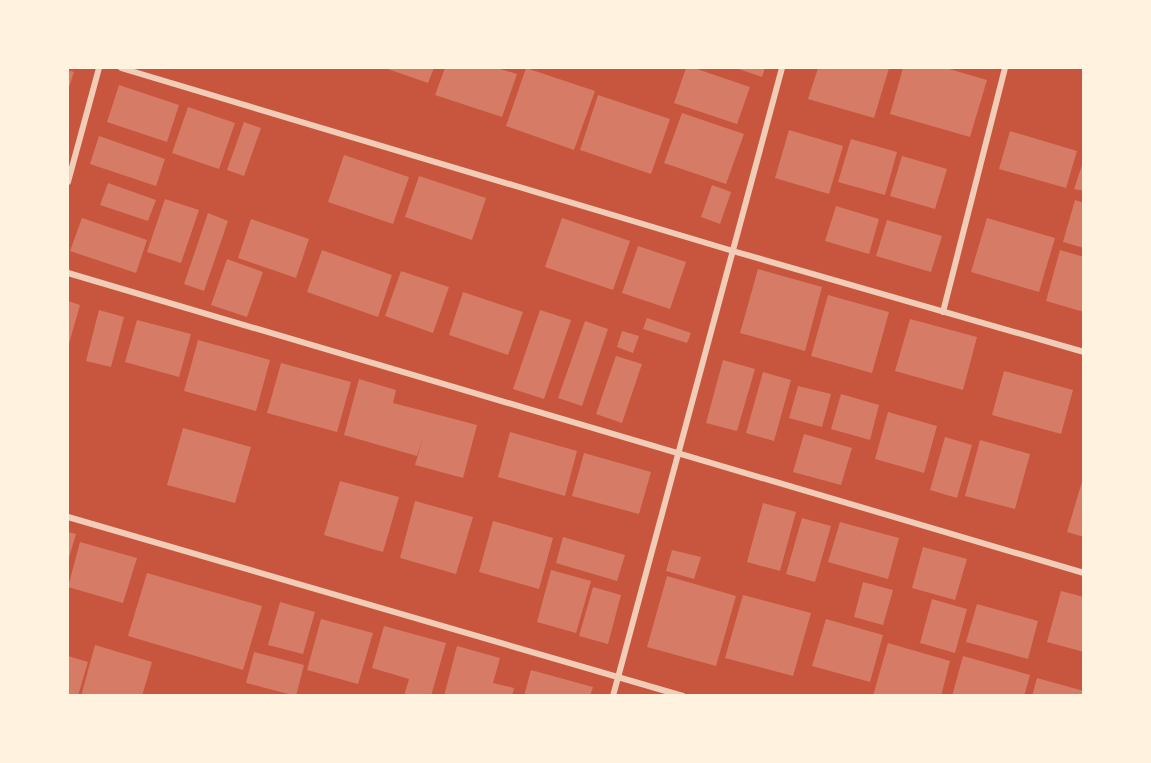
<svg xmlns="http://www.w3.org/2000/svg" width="1151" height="763" viewBox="0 0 1151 763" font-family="'Open Sans',sans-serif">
  <rect width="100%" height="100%" fill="#c8553d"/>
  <g fill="#d67c66">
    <path d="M385 68H434L428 83Z"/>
    <path d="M445 68H497L517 74 502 117 435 95Z"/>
    <path d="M526 68 595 91 574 150 506 126Z"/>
    <path d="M686 68H694L750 87 737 124 674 103Z"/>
    <path d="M736 68H765L762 77Z"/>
    <path d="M818 68H889L874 118 808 99Z"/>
    <path d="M903 68H946L987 80 970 137 890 114Z"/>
    <path d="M68 70 74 72 68 90Z"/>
    <path d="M119 85 179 105 167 142 107 122Z"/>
    <path d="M598 95 670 119 651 174 580 150Z"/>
    <path d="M188 107 235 123 219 169 172 153Z"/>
    <path d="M682 113 744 134 726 184 664 163Z"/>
    <path d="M244 122 261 128 244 176 227 170Z"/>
    <path d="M789 130 843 146 829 194 775 178Z"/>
    <path d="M1010 131 1077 151 1066 188 999 169Z"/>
    <path d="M99 136 165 159 156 186 90 164Z"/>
    <path d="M851 139 897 152 885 195 838 182Z"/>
    <path d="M344 155 409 177 393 224 328 202Z"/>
    <path d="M902 156 947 169 935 209 890 196Z"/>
    <path d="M1084 159V191L1074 189Z"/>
    <path d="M419 176 486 198 472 240 405 217Z"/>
    <path d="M108 183 156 200 148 221 100 205Z"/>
    <path d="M712 185 731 192 720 224 701 217Z"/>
    <path d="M165 199 199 210 181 263 147 252Z"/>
    <path d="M1075 200 1084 203V248L1063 242Z"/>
    <path d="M836 206 879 219 869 254 825 241Z"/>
    <path d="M208 213 228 221 204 291 184 284Z"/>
    <path d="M82 218 147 240 136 273 70 251Z"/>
    <path d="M562 218 630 241 613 290 545 267Z"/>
    <path d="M987 218 1055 238 1039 292 971 272Z"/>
    <path d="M251 219 309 239 296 278 238 258Z"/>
    <path d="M887 220 942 236 931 272 876 256Z"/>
    <path d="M638 246 686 262 670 309 622 293Z"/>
    <path d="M322 250 392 275 378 317 307 292Z"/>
    <path d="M1060 250 1084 257V312L1046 301Z"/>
    <path d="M227 259 263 272 247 317 211 305Z"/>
    <path d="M758 269 822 287 805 351 740 333Z"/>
    <path d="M401 271 449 287 433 333 385 316Z"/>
    <path d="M463 292 523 312 508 355 449 335Z"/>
    <path d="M828 295 889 312 872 373 811 356Z"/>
    <path d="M68 301 80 305 68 347Z"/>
    <path d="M99 310 124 317 111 367 86 361Z"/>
    <path d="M540 310 571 320 544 399 513 389Z"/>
    <path d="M647 318 691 333 687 343 643 329Z"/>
    <path d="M910 319 977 337 963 390 895 371Z"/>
    <path d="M137 320 191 334 179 377 125 362Z"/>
    <path d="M585 321 608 329 582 406 558 398Z"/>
    <path d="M622 331 639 336 633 353 617 347Z"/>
    <path d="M198 340 270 360 256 411 184 391Z"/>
    <path d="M616 356 642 364 622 423 596 414Z"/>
    <path d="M723 360 755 369 737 431 706 423Z"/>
    <path d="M281 363 351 382 337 432 267 413Z"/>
    <path d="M1004 371 1073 390 1061 434 992 415Z"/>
    <path d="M763 372 791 380 774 441 746 433Z"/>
    <path d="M359 379 396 390 393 403 477 425 463 478 415 465 424 435 417 456 344 435Z"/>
    <path d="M798 386 831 394 822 427 789 418Z"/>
    <path d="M841 394 879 405 870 440 831 429Z"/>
    <path d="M888 412 937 426 924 473 875 459Z"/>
    <path d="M183 428 251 447 235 503 167 485Z"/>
    <path d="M510 432 577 451 565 496 498 477Z"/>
    <path d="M804 434 852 448 841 485 793 472Z"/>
    <path d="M945 437 972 445 957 498 930 490Z"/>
    <path d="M980 440 1030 454 1015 509 965 496Z"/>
    <path d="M584 453 651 472 639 514 572 496Z"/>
    <path d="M1084 475V537L1067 532Z"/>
    <path d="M340 481 399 497 383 552 324 535Z"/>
    <path d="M415 501 473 517 456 574 400 558Z"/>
    <path d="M763 503 796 512 780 571 747 562Z"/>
    <path d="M802 518 831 526 815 582 786 574Z"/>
    <path d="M493 521 553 538 539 589 479 572Z"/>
    <path d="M840 522 899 538 888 579 828 562Z"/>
    <path d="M68 532 76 534 68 561Z"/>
    <path d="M563 537 625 555 617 581 556 563Z"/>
    <path d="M80 542 137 558 123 603 68 587Z"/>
    <path d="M923 547 967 559 955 600 912 588Z"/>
    <path d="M672 550 701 557 694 579 666 571Z"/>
    <path d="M551 570 591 581 576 633 537 622Z"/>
    <path d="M147 573 262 606 243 670 128 636Z"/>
    <path d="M667 576 736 596 716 666 647 647Z"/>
    <path d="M863 582 893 590 883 625 854 617Z"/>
    <path d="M593 587 621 595 608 644 579 636Z"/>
    <path d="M1061 591 1084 597V652L1047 642Z"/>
    <path d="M743 595 811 613 793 676 725 658Z"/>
    <path d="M932 599 967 609 955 653 920 643Z"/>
    <path d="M280 602 315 612 303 654 268 645Z"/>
    <path d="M977 604 1038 621 1028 659 966 642Z"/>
    <path d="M321 619 373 633 358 684 307 670Z"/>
    <path d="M826 619 883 635 870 682 812 666Z"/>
    <path d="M384 626 446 643 431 696H404L409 679 372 668Z"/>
    <path d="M888 643 950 661 941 696H873Z"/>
    <path d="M95 645 152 662 142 696H81Z"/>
    <path d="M457 646 500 658 493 683 514 688 512 696H444Z"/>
    <path d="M254 652 304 665 296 696 246 683Z"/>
    <path d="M68 656 88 662 78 696H68Z"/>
    <path d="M963 656 1030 675 1024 696H952Z"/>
    <path d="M531 670 593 687 590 696H524Z"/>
    <path d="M1037 678 1084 691V696H1032Z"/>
  </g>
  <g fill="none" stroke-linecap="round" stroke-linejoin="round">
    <g stroke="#f1ccb7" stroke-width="6">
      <path d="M121 68 733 251 1084 352"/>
      <path d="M68 182 99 68"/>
      <path d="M68 273 1084 573"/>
      <path d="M943 312 1005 68"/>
      <path d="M68 517 683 696"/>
      <path d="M613 696 782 68"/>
    </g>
  </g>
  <rect width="1151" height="763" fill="none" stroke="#fff3e0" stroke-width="138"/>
</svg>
